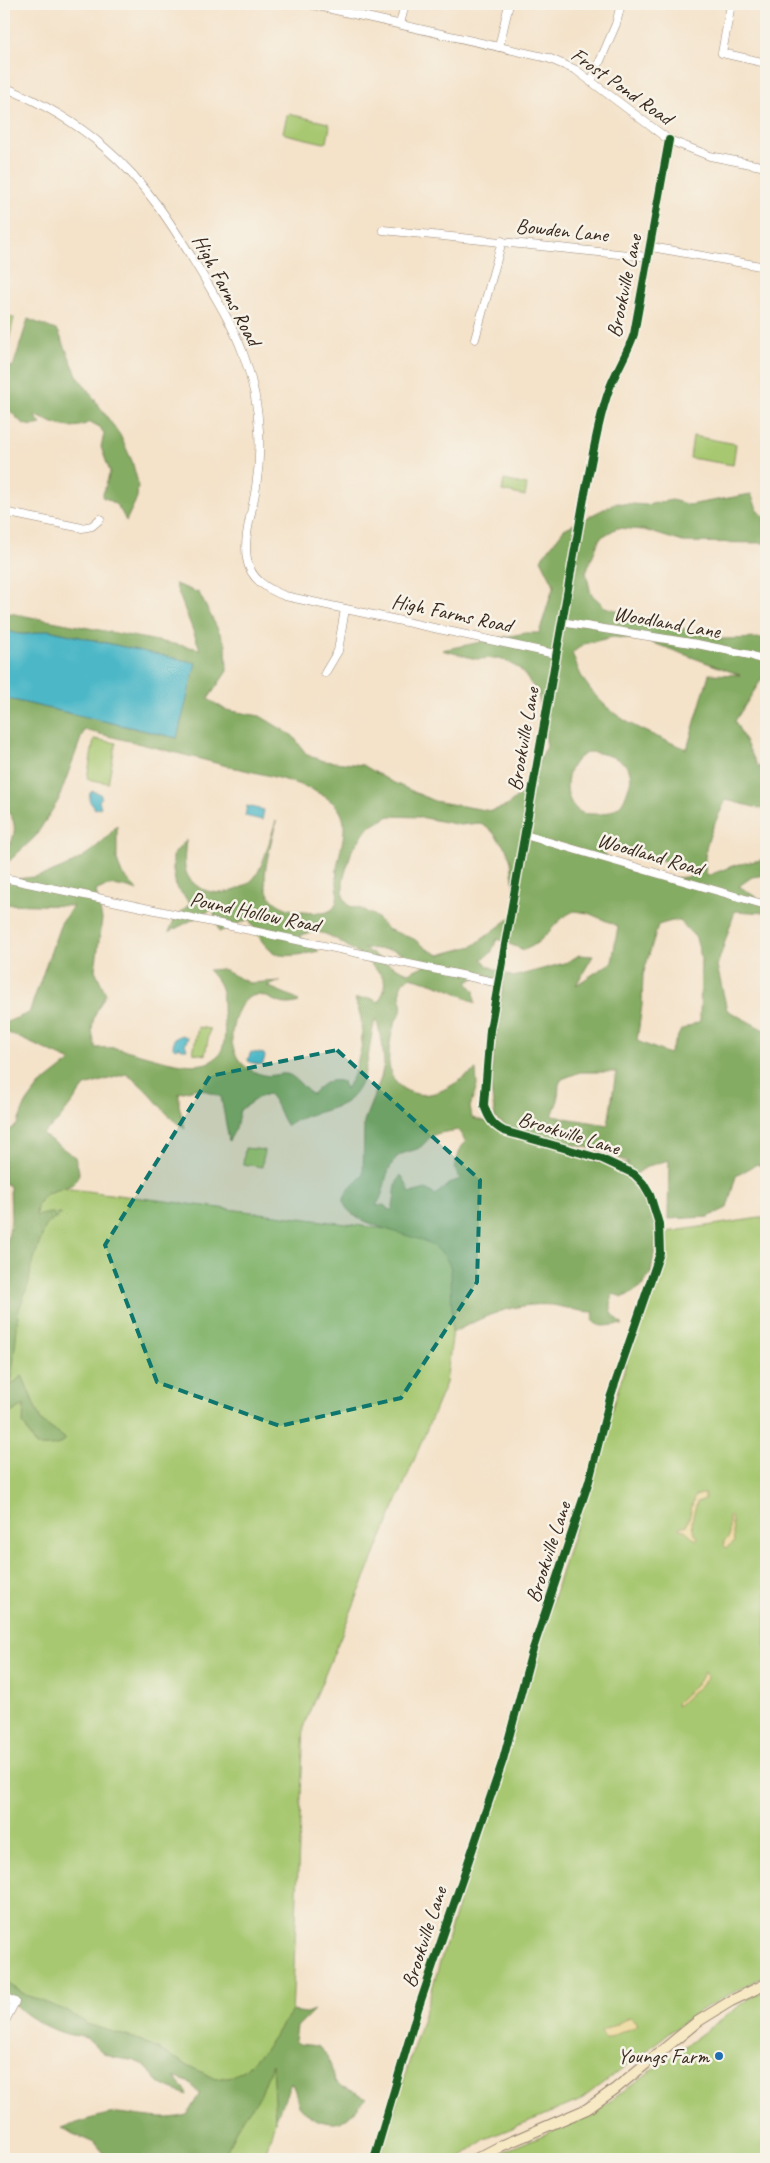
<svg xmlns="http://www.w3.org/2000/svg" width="770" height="2163" viewBox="0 0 770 2163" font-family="Caveat,sans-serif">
  <rect width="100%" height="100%" fill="#f7f3e8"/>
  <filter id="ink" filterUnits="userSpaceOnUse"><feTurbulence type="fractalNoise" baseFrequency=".02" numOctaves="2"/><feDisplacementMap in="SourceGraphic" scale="10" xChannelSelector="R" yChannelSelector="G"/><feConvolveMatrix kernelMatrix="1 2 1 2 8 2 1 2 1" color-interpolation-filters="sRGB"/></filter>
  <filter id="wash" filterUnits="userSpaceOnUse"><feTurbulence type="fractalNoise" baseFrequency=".0096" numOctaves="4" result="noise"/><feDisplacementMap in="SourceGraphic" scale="20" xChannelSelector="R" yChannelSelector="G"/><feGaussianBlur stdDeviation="1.12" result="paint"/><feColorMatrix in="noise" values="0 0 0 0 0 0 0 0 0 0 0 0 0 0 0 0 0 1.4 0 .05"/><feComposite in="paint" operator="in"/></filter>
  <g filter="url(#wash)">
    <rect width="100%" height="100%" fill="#f4e2c9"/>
    <g fill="#a7c871" stroke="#717948">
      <path d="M289 114 328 123 330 126 327 142 324 143 285 134 283 132 287 116Z"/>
      <path d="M4 315 14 318 4 361Z"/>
      <path d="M693 436 736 444 733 465 690 458Z"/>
      <path d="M504 480 527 485 525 496 502 491Z"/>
      <path d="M94 739 116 743 108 783 87 779Z"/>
      <path d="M198 1027 210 1029 205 1055 193 1053Z"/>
      <path d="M245 1148 264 1150 262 1167 243 1164Z"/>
      <path d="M23 1183 465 1239 446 1383 304 1725 291 2040 275 2121 264 2159H223L251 2095 4 1995V1326Z"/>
      <path d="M766 1217V1975L697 2012 579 2101 485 2139 459 2159H379L667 1232Z"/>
      <path d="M766 1991V2159H490L507 2150 591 2115 753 1996Z"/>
    </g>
    <g fill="#85ac63" stroke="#606b40" fill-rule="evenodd">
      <path d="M28 319 58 331 77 375 120 435 132 461 138 483 137 498 126 521C120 508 115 501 102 497L110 472 101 447 104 434 100 427 90 422C69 433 54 423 34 415L41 424C19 430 19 416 4 406V364L13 367Z"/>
      <path d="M751 494 758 511 766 518V543L683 542 644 530 617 528 600 538 586 572 591 594 605 607 721 639 766 638V677H763L735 721 758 767 766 762V810L726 800C715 823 699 850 707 876L735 865 766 859V875L752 877 739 886 766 904V913L735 911 717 966 727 1010 766 1031V1169L757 1164 736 1176 727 1208 708 1217 668 1219 669 1160 648 1166 633 1176 656 1222 657 1235 651 1273 643 1285 632 1293 623 1297 613 1294C609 1310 610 1313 623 1325 611 1323 601 1331 592 1320L594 1312C579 1312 566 1307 552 1305 515 1302 484 1316 452 1333L451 1269C447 1258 440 1249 429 1243 412 1235 340 1222 344 1199 345 1190 357 1182 363 1175L364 1121 381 1078 384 1063 382 1041 376 1018C366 1045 372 1093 338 1106 318 1114 306 1113 287 1126 279 1116 278 1102 268 1094L259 1097 240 1110 236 1128 229 1141 221 1097 199 1088 179 1093V1105L185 1129C162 1114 150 1088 126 1074L85 1086 58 1121 42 1134 75 1157C76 1162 79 1168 79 1173 77 1197 36 1180 36 1216L50 1213 61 1214 46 1225 31 1267 29 1283 19 1309 11 1386 22 1375 41 1421 66 1439C58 1448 47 1446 36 1446L23 1423 24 1405 4 1417V1261L11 1220 10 1186 4 1183V1134L17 1125 25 1105 39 1086 71 1061 4 1031V1023L29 1013 61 923 73 906 4 904V881C15 879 28 878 39 876 67 870 101 848 117 825V860L121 872 138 891C122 886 111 882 96 891L102 919 95 970 106 994C94 1015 88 1024 96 1048 103 1048 109 1047 115 1048 151 1053 233 1095 224 1023 221 999 228 989 208 970L222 969 249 983 281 981 267 986 293 997 299 1002C275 1010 270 991 252 996 243 999 239 1008 236 1016 226 1043 234 1068 264 1075 271 1077 279 1073 286 1074 294 1074 304 1089 312 1094 322 1085 329 1077 343 1082L346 1089 354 1075 362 1045 361 1018 355 999 370 998 379 1002C382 995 386 988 384 980 380 968 335 935 322 933 314 931 307 933 299 936L319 951C276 960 270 959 249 919L219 932 213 909 169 932 174 920 190 903 176 887 173 869V855L186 840C185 852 182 868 189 878 204 899 237 896 254 878 263 868 271 835 276 821 266 871 245 909 315 913 348 915 334 887 337 868 342 837 356 814 322 795 299 781 258 773 231 767 182 754 133 742 84 730L58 801 35 837 4 866V847L10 845C17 830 16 819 4 808V698L177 738 195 663 48 630C33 634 17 638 4 628V612L200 649 175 584 199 593 226 645 227 671 208 699 226 710 260 716 293 736 307 755 324 761 363 765 390 781 434 801 491 811 507 806 521 794 547 746 538 693 520 669 500 658 476 659 442 650 525 633H539L554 585 541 559 564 529 616 503 646 505 672 500 689 505ZM613 637 648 641 740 675 709 674 687 749C645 732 612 721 585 682 579 674 576 662 572 653L584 644ZM590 752C610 754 640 762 628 789 626 795 624 802 619 806 612 812 603 815 594 814 591 814 585 814 582 813 559 802 563 759 590 752ZM389 816 420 817 460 825 479 823 491 830 507 850 511 862 517 913 473 946 439 955 427 949 414 939 387 929 375 916 359 908 349 906 343 896V880L352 850 368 828ZM599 850C624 846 672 860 693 876 655 882 628 875 599 850ZM574 911 588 913 618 926 612 962 576 985 593 956 579 955 568 962 513 977 488 966 482 959 491 953 497 939 524 950C547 942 553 920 574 911ZM672 921H680L696 938 701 957 700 1021 681 1030 669 1054 637 1041 642 1005 643 975 658 925ZM363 948 393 950 427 964 408 973 390 965ZM483 974 503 983 490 1081 495 1118 506 1127 472 1118 470 1107 477 1086 476 1070C457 1081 437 1100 413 1093 382 1084 387 1051 394 1025 395 1020 400 1016 401 1012 404 999 393 986 410 977 434 983 454 990 475 1003L474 991 467 982ZM580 1072H616L608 1125 552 1116 558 1100 559 1084 562 1079ZM458 1130 466 1142 461 1147 454 1168 460 1179 452 1182 435 1195 426 1189 410 1193 404 1179 401 1175C392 1186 397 1199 391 1211L384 1205 376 1206C387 1190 383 1178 392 1164 398 1152 407 1153 417 1149 424 1146 426 1140 432 1136 438 1132 450 1132 458 1130ZM557 1143C581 1145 609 1150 629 1164 601 1165 580 1158 557 1143Z"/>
      <path d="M4 1981 26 1995 67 2011 87 2024 140 2040 215 2079 233 2076 244 2070 264 2050 292 2011 306 2013 314 2010 297 2027 295 2040 299 2044 318 2046 328 2056 335 2081 342 2088 353 2091 367 2098C360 2105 349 2118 340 2122 328 2126 308 2118 301 2108 296 2102 297 2091 291 2083L275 2121 272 2064 261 2094 238 2126 223 2159H109L96 2144 61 2128C75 2124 105 2113 118 2113 142 2115 163 2122 187 2115L200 2093 188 2082 174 2077 185 2089 187 2095C178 2091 167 2089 159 2082 151 2076 149 2066 137 2062 128 2058 116 2060 107 2055 98 2051 93 2040 83 2037 78 2035 72 2036 67 2034 45 2028 4 2006 4 1981Z"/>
    </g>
    <g fill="#eeda9e" stroke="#94825e">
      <path d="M702 1494H705V1499L697 1502C693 1515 688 1527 698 1537L696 1540 685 1530 680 1529V1526H686C691 1516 691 1505 695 1496Z"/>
      <path d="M731 1515 734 1542 726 1548 724 1545V1541L729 1537V1516Z"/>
      <path d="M704 1672 708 1678 677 1706 676 1703 701 1679Z"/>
      <path d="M630 2017 636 2022V2026C627 2031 617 2033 607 2039H605L601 2032 603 2031Z"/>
    </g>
    <g fill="#4bb7c7" stroke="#437072">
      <path d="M4 628C17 638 33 634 48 630L196 663 177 738 4 698Z"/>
      <path d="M92 791 99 793 102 797 99 801 101 807 95 809 89 800 90 793Z"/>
      <path d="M247 806 264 810 262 820 245 816Z"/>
      <path d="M182 1035 188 1038 185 1044 187 1049H182L179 1047 175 1049 173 1047 174 1039Z"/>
      <path d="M251 1052 264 1054 265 1057 262 1065 249 1062 248 1059Z"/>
    </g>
  </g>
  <g filter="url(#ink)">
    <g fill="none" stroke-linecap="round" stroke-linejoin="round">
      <g stroke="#988674" stroke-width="9">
        <g id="street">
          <path d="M309 4 548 58 576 70 669 140 710 156 766 167"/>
          <path d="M731 4 722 53 766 63"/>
          <path d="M400 24 405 4"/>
          <path d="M499 47 509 4"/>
          <path d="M591 82 616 24 621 4"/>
          <path d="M4 87C40 102 74 121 104 147 146 182 175 229 203 276 217 300 233 326 243 353 252 378 258 404 259 431 260 449 259 469 256 487 253 510 243 536 247 559 250 579 267 589 285 596L555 654"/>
          <path d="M383 230 648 257"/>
          <path d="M651 247 766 267"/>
          <path d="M475 339 502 241"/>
          <path d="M4 512 82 528 92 526 100 519"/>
          <path d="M561 622 697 644 750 655 766 661"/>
          <path d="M325 673 338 651 345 609"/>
          <path d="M525 835 766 905"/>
          <path d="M4 878 499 983"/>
          <path d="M4 1997 15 2002 4 2023"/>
          <path d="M374 2159 418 2009 503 1760 531 1655 589 1481 610 1398 660 1253 659 1224 650 1195 643 1183 634 1174 602 1159 504 1131C492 1125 488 1117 484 1105L490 1030 584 498C592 461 597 423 610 387 617 369 628 352 634 334L669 140"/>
        </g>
      </g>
      <g stroke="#988674" stroke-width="12">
        <path id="secondary" d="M476 2159 501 2146 587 2109 615 2089 697 2022 731 2001 766 1984"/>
      </g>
      <use href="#street" stroke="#fff" stroke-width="8"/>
      <use href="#secondary" stroke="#f7e9c3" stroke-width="10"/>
      <g stroke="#f7f3e8" stroke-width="11">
        <path id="cycleway" d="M374 2159 418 2009 503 1760 531 1655 589 1481 610 1398 660 1253 659 1224 650 1195 643 1183 634 1174 602 1159 504 1131C492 1125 488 1117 484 1105L490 1030 584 498C592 461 597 423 610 387 617 369 628 352 634 334L669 140"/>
      </g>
      <use href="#cycleway" stroke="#1b5e20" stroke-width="8"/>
    </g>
  </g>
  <path fill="#0f766e" fill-opacity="0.2" stroke="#0f766e" stroke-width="4" stroke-dasharray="10 6" stroke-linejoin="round" d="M337 1050 480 1180 477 1282 401 1398 280 1426 157 1382 105 1245 210 1076Z"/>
  <circle fill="#1f6fb2" stroke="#f7f3e8" stroke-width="2" cx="719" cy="2056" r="5"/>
  <g text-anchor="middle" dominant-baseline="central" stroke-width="5" stroke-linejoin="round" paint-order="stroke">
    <g font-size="21" fill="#3b2a1e" stroke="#f7f3e8">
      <text transform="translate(622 86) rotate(35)">Frost Pond Road</text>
      <text transform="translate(562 230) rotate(6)">Bowden Lane</text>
      <text transform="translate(624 286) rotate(-78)">Brookville Lane</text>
      <text transform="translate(227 290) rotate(62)">High Farms Road</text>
      <text transform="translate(452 613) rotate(12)">High Farms Road</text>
      <text transform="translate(667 622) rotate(10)">Woodland Lane</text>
      <text transform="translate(523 739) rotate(-80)">Brookville Lane</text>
      <text transform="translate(650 854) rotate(16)">Woodland Road</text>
      <text transform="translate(255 912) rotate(12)">Pound Hollow Road</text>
      <text transform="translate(569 1133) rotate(17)">Brookville Lane</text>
      <text transform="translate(548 1552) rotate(-72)">Brookville Lane</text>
      <text transform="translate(424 1937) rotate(-72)">Brookville Lane</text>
    </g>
    <g font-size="21" fill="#3b2a1e" stroke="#f7f3e8" text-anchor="end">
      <text x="709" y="2056">Youngs Farm</text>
    </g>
  </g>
  <rect width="770" height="2163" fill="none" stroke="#f7f3e8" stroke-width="20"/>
</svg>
